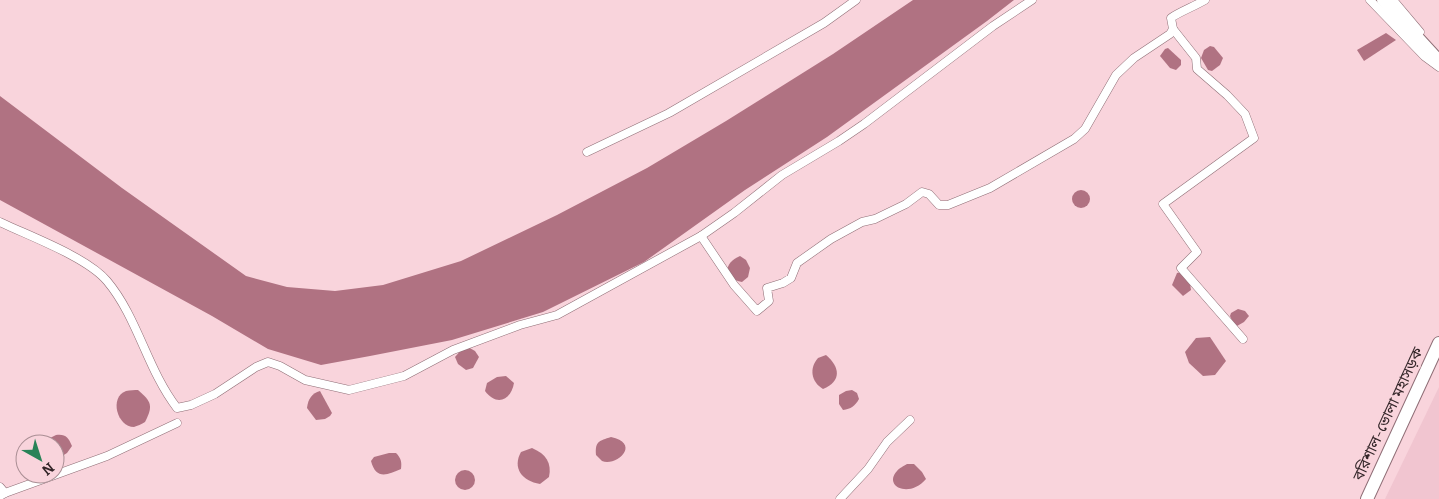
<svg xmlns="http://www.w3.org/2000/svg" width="1439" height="499" viewBox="0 0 1439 499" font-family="Bitter,'Noto Sans Bengali',serif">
  <rect width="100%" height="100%" fill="#f9d4dc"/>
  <path fill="#f1c5d0" d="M1439 387V499H1385Z"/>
  <g fill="#b07282">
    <path d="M913 0H1014L987 21 827 137 745 190 644 262 543 312 452 340 370 356 321 365 268 349 212 316 0 200V96L122 188 246 276 287 287 335 291 383 285 461 261 557 215 647 168 726 121 833 54Z"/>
    <path d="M1386 33 1396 40 1364 61 1357 50Z"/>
    <path d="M1210 46 1214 47 1223 58 1220 65 1212 71 1208 70 1201 58 1204 50Z"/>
    <path d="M1168 48 1181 60V65L1176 70 1170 68 1160 56 1165 49Z"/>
    <circle cx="1081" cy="199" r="9"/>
    <path d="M740 256 746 260 750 268 748 277 742 282C723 279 723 263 740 256Z"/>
    <path d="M1181 272 1190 283 1191 290 1183 296 1172 285 1177 273Z"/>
    <path d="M1238 309 1245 311 1249 316 1244 322 1237 326 1234 325 1230 316 1231 313Z"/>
    <path d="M1210 337 1226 361 1215 375 1203 376 1189 363 1185 352 1196 338Z"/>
    <path d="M468 347 475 351 479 357 473 368 466 370 458 364 455 357 462 349Z"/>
    <path d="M826 355C840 367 842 381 823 389 811 382 809 368 818 358Z"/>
    <path d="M506 376 514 383C511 400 497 407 485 391L487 383 497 377Z"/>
    <path d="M138 390C152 402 153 406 145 422 142 424 137 426 134 427 117 427 109 397 126 391 130 390 135 390 138 390Z"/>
    <path d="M852 390 857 393 859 399C855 406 851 409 843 410L839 404V395L846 391Z"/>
    <path d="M320 391 332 413 330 416 325 419 316 420 307 408C308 399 312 393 320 391Z"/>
    <path d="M56 435C66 434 68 437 72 446L67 453 59 458 55 454V444H50L48 439Z"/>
    <path d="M611 437C642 444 616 467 602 461 600 459 598 457 596 455 595 441 599 441 611 437Z"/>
    <path d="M532 448C546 454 552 463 549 477L540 484C522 481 512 468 521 452Z"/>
    <path d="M389 453H396C401 458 402 462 401 469 387 475 376 480 371 461L374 457Z"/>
    <path d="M907 464H914L922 472 926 479C909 499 883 486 897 471 899 468 904 466 907 464Z"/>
    <circle cx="465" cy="480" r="10"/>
  </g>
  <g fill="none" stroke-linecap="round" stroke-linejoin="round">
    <g stroke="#8f6e76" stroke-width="9">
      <g id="minor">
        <path d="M1370 0 1424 56 1439 67"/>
        <path d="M1393 0 1420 32"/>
        <path d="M1173 29 1196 58 1197 69 1227 95 1245 114 1254 138 1163 204 1197 252 1181 268 1243 339"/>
        <path d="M587 152 669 113 824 23 856 0"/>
        <path d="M0 222C29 236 87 257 107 281 138 318 147 369 177 408L191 405 215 394 256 367 268 362 280 366 305 380 349 390 404 376 453 350 520 325 557 315 701 236 734 213 782 175 839 141 864 124 993 26 1032 0"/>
        <path d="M701 236 734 285 757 311 769 301 767 288 783 283 791 278 797 263 831 239 862 222 875 219 906 204 922 192 929 194 939 205H948L990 188 1074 139 1085 129 1116 75 1134 58 1170 34 1173 29 1171 18C1177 13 1197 5 1205 0"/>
        <path d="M0 487 5 493 0 496"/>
        <path d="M5 493 107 456 177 423"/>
        <path d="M840 499 868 469 887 442 910 420"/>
      </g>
    </g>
    <g stroke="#8f6e76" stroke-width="14">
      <g id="trunk">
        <path d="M1383 0 1439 61"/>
        <path d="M1367 499 1439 343"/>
      </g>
    </g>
    <use href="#minor" stroke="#fff" stroke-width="8"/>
    <use href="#trunk" stroke="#fff" stroke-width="12"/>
  </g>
  <g text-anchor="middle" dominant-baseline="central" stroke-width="5" stroke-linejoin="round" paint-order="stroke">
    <g font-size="15" fill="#332528" stroke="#f9d4dc">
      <text transform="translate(1388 414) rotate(-65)">বরিশাল-ভোলা মহাসড়ক</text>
    </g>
  </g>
  <g transform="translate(40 459) rotate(141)"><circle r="24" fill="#f9d4dc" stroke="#aa8e94"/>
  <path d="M0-4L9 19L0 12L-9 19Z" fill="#298358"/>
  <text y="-8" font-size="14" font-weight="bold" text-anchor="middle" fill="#332528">N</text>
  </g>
</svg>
